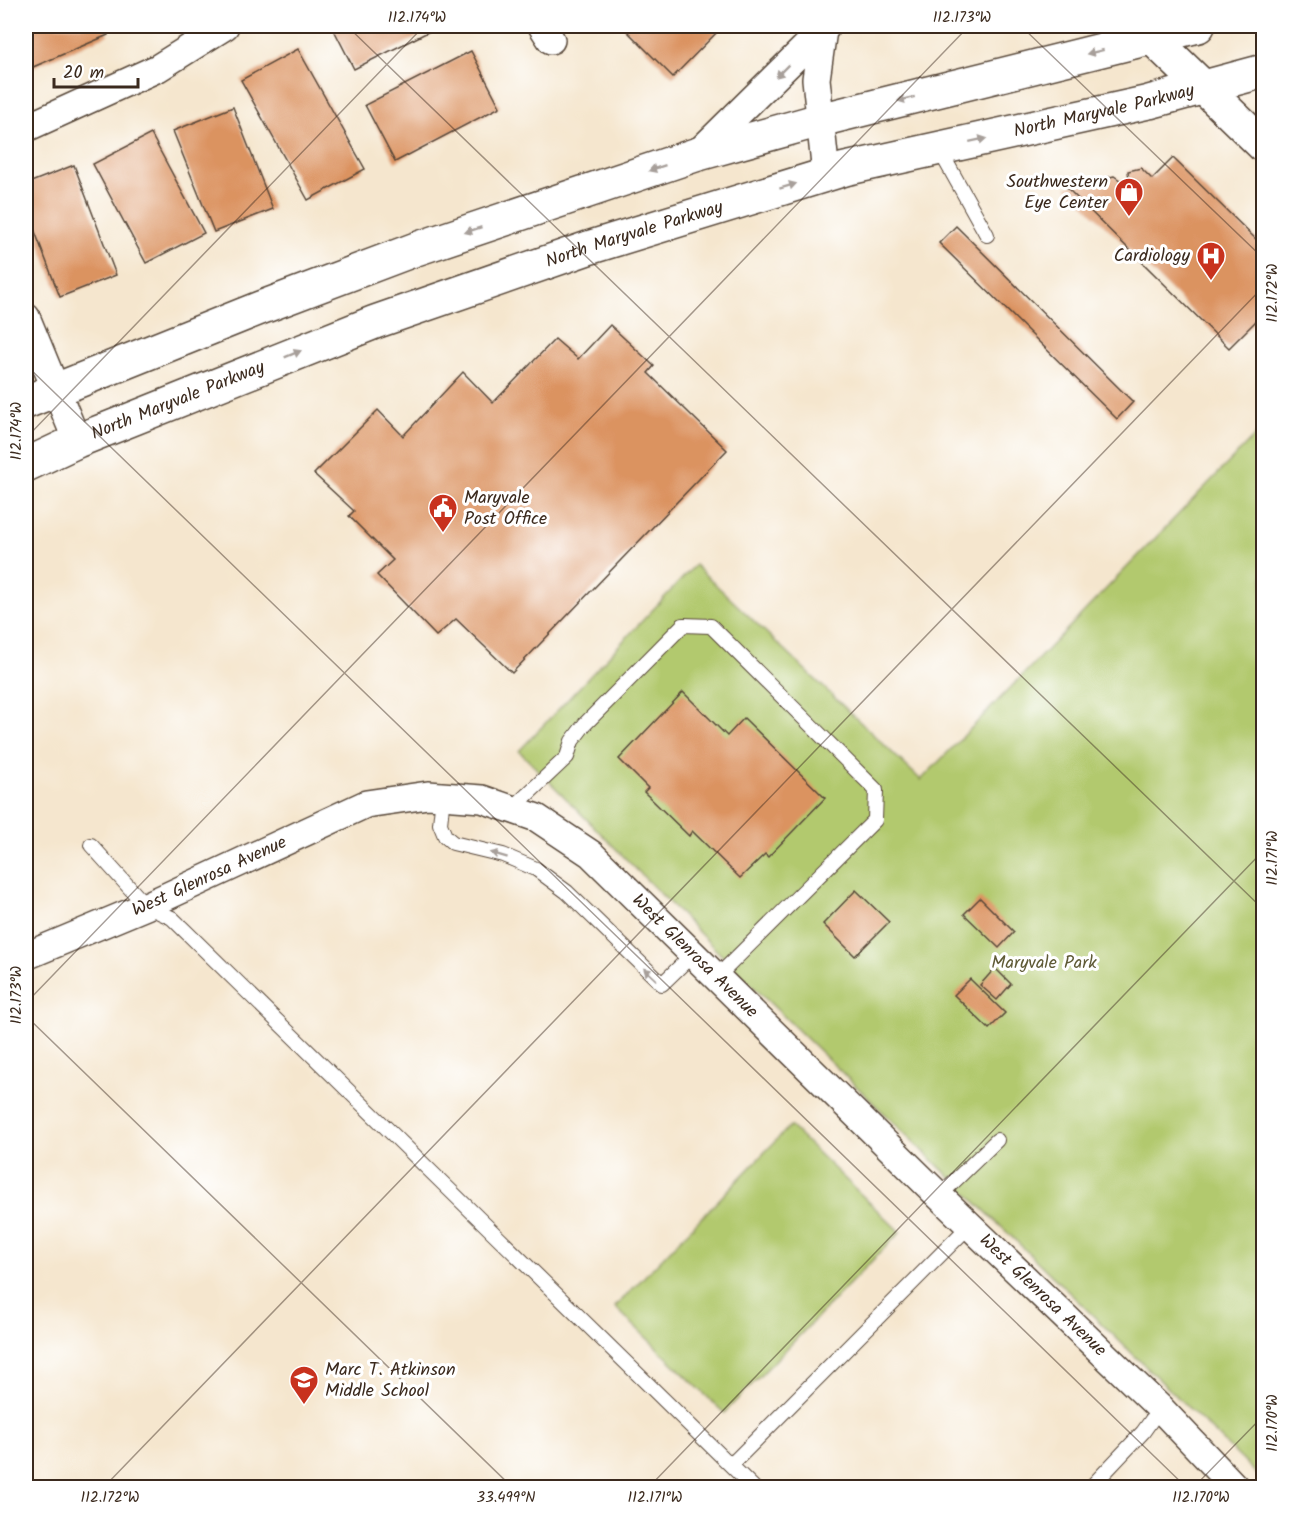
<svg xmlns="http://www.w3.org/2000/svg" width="1289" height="1513" viewBox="0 0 1289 1513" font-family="Kalam,sans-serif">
  <rect width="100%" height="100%" fill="#fff"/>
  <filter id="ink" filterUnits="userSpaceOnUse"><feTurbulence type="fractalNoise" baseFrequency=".0167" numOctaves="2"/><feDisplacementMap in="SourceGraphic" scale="12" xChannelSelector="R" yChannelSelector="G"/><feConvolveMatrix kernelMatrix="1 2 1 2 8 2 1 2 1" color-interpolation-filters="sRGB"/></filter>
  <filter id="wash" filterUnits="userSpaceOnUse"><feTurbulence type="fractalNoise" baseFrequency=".008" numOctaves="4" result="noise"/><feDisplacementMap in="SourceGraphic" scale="24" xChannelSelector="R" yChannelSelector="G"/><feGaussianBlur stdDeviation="1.35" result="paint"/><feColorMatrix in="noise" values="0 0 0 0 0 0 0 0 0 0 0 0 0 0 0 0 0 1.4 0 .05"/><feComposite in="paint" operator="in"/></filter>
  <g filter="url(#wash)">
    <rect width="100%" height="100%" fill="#f5e6ce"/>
    <g fill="#b2c96e" stroke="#767a46" stroke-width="1.5">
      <path d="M1263 427V1480L739 973 519 751 695 565 921 780Z"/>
      <path d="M790 1126 900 1232 724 1413 615 1307Z"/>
    </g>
    <g id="blocks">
      <g fill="#db9360">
        <path d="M26 26H104L108 35 26 70Z"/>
        <path d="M332 26H440L354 69Z"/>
        <path d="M622 26H723L673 77Z"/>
        <path d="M298 49 365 169 308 200 241 80Z"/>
        <path d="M471 51 500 107 395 162 365 105Z"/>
        <path d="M233 107 273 209 214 232 173 131Z"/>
        <path d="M151 134 204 233 146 263 93 164Z"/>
        <path d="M1173 158 1264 247V313L1229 348 1066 187 1114 176 1130 187 1128 171 1141 168 1152 179Z"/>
        <path d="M74 165 116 275 60 297 26 208V184Z"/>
        <path d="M956 226 1133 402 1117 419 939 243Z"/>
        <path d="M610 325 654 366 648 373 727 450 512 673 456 619 436 636 377 575 393 560 349 516 354 511 314 474 378 410 403 436 463 372 493 403 555 339 578 359Z"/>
        <path d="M683 692 727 736 744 718 825 798 768 857 765 854 740 878 692 831 689 836 644 792 648 788 619 759Z"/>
        <path d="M856 890 889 922 855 956 823 924Z"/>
        <path d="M980 898 1014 932 999 948 964 914Z"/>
        <path d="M995 968 1011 984 997 1000 980 985Z"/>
        <path d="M970 979 1005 1013 989 1029 954 995Z"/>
      </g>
    </g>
  </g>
  <g filter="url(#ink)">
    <use href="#blocks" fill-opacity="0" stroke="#574638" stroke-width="1.5"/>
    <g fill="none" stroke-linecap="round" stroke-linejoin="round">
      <g stroke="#574638" stroke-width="16">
        <g id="service">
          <path d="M939 149 987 235"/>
          <path d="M443 796 440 824 445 836 453 843 503 855 536 869 567 892 662 984 692 955"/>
          <path d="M512 809 567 757 572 741 585 724 683 625 711 626 876 790 875 820 717 977"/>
          <path d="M91 845 146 906 172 918 754 1488"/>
          <path d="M939 1196 997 1140"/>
          <path d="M732 1464 970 1225"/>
          <path d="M1090 1488 1143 1432 1160 1408"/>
        </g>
      </g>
      <g stroke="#574638" stroke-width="30">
        <g id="minor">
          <path d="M542 26 551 40"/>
          <path d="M823 30 816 79 826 175"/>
          <path d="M26 128 158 68 225 26"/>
          <path d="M696 155 827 26"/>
          <path d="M26 317 77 441"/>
          <path id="s1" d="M26 956 146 906 366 804 428 795 482 799 537 818 591 854 939 1196 1160 1408 1236 1488"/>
        </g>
      </g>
      <g stroke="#574638" stroke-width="36">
        <g id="tertiary">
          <path d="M1140 26 1264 146"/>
          <path d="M26 402 260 308 416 249 695 155 820 120 1198 26"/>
          <path id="s2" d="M26 465 77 441 375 322 588 248 845 169 1149 102 1264 71"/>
        </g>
      </g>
      <use href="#service" stroke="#fff" stroke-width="14"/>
      <use href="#minor" stroke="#fff" stroke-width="27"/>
      <use href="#tertiary" stroke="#fff" stroke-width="33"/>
    </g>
    <defs><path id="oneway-solid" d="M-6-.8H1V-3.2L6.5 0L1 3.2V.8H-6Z" transform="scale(1.5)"/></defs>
    <g fill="#a79f9a">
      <use href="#oneway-solid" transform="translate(1095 52) rotate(166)"/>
      <use href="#oneway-solid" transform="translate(782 71) rotate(135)"/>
      <use href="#oneway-solid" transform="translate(906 99) rotate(166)"/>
      <use href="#oneway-solid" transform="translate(978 140) rotate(-12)"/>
      <use href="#oneway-solid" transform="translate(657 168) rotate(161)"/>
      <use href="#oneway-solid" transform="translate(788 186) rotate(-17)"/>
      <use href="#oneway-solid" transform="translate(473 230) rotate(162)"/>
      <use href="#oneway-solid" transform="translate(293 354) rotate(-22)"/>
      <use href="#oneway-solid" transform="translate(499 855) rotate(-163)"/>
      <use href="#oneway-solid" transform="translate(650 974) rotate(-137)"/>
    </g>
  </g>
  <path fill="none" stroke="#3b2a1e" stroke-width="1.5" stroke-opacity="0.45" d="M347 26 1264 910M1021 26 1264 259M26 365 1187 1488M26 438 424 26M26 1003 969 26M26 1016 513 1488M103 1488 1264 286M648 1488 1264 850M1193 1488 1264 1415"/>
  <defs>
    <g id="shop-pin" transform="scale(1.5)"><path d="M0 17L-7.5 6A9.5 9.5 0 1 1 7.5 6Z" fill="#c8321e" stroke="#fff"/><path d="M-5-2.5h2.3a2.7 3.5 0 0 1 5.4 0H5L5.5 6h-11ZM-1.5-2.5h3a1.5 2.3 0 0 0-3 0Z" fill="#fff"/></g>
    <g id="hospital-pin" transform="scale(1.5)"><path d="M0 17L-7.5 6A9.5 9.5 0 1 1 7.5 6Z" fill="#c8321e" stroke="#fff"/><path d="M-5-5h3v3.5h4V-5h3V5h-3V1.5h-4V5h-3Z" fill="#fff"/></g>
    <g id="civic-pin" transform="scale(1.5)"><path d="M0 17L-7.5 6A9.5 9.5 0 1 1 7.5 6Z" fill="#c8321e" stroke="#fff"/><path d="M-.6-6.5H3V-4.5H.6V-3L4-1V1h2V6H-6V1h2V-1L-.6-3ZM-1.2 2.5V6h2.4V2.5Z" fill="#fff"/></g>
    <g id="school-pin" transform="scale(1.5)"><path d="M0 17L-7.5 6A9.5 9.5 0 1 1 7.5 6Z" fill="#c8321e" stroke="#fff"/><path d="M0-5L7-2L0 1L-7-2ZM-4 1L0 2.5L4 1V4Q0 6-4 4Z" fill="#fff"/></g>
  </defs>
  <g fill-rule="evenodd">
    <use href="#shop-pin" x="1129" y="192"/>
    <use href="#hospital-pin" x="1211" y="256"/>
    <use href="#civic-pin" x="443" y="508"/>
    <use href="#school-pin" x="304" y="1380"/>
  </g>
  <g text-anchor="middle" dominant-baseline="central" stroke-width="6" stroke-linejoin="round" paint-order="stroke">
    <g font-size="18" fill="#3b2a1e" stroke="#fff">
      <text stroke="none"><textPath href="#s2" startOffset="1137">North Maryvale Parkway</textPath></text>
      <text stroke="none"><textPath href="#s2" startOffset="651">North Maryvale Parkway</textPath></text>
      <text stroke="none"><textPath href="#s2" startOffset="165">North Maryvale Parkway</textPath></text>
      <text stroke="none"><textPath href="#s1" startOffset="200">West Glenrosa Avenue</textPath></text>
      <text stroke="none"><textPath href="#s1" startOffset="758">West Glenrosa Avenue</textPath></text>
      <text stroke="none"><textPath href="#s1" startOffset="1244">West Glenrosa Avenue</textPath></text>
    </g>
    <g font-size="18" fill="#3b2a1e" stroke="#fff" text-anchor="end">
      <text x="1108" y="182">Southwestern<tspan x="1108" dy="21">Eye Center</tspan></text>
      <text x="1190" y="256">Cardiology</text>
      <text x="464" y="498" text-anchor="start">Maryvale<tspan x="464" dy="21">Post Office</tspan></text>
      <text x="325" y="1370" text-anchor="start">Marc T. Atkinson<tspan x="325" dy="21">Middle School</tspan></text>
    </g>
    <g font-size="18" fill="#5f5a36" stroke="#fff">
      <text x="1044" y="963">Maryvale Park</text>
    </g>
  </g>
  <rect width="1289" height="1513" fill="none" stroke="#fff" stroke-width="66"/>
  <path d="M54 78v9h84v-9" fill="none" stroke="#3b2a1e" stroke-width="3"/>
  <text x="63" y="78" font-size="18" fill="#3b2a1e" stroke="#ffffff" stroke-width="4.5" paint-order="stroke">20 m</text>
  <rect x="33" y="33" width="1223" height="1447" fill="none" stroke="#3b2a1e" stroke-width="2"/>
  <g font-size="15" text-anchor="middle" fill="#3b2a1e">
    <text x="417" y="22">112.174°W</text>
    <text x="962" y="22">112.173°W</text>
    <text transform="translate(1272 293) rotate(-90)" y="5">112.172°W</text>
    <text transform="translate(16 431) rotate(-90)" y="5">112.174°W</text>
    <text transform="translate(1272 858) rotate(-90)" y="5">112.171°W</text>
    <text transform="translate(16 995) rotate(-90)" y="5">112.173°W</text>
    <text transform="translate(1272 1423) rotate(-90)" y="5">112.170°W</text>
    <text x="110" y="1502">112.172°W</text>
    <text x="506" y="1502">33.499°N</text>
    <text x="655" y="1502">112.171°W</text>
    <text x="1201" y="1502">112.170°W</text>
  </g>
</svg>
